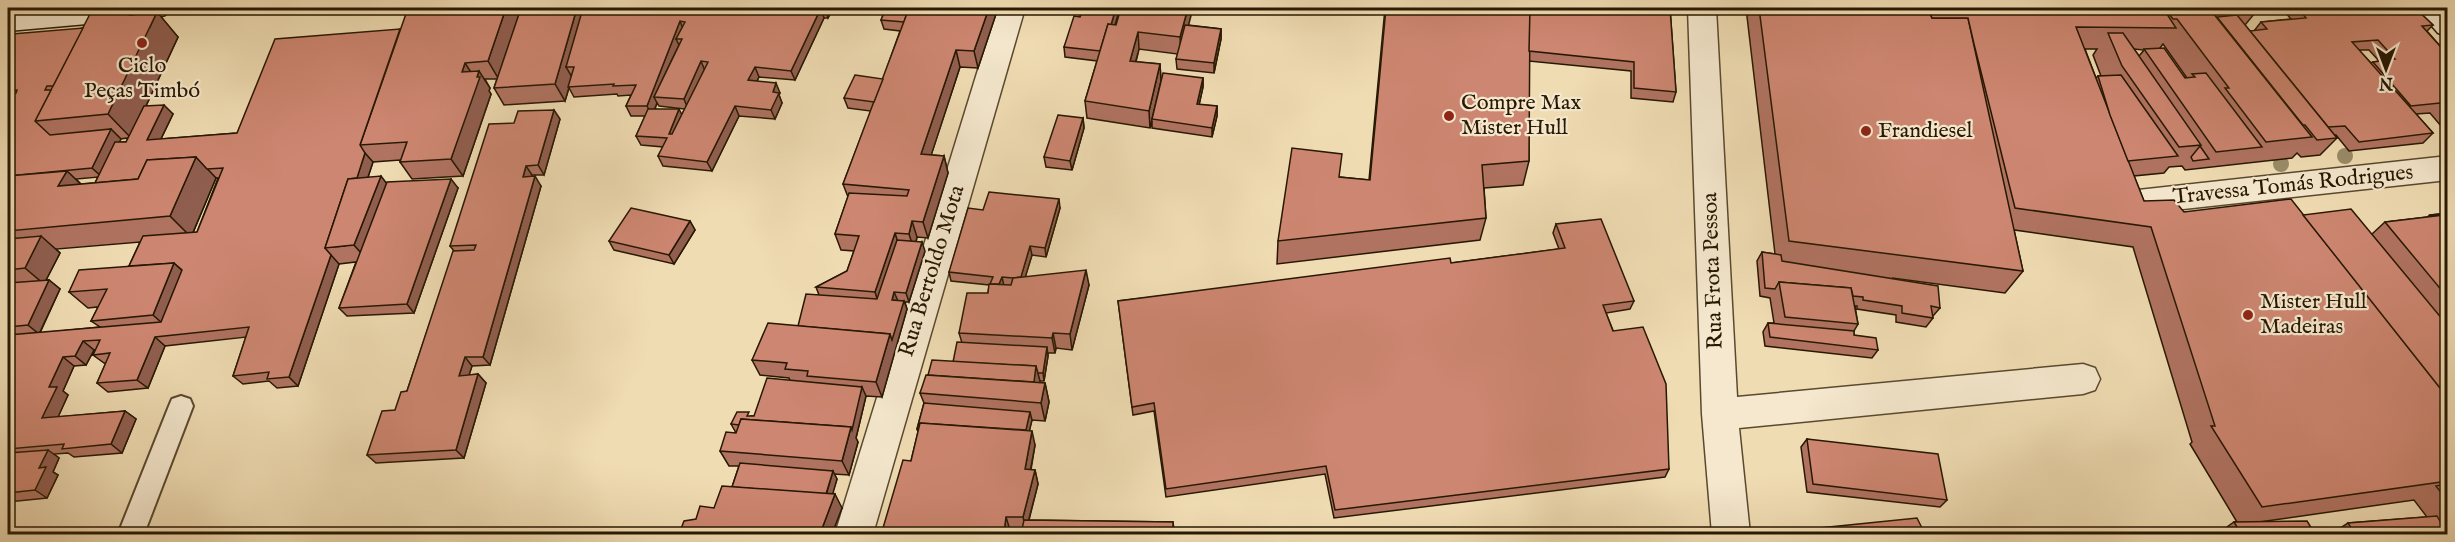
<svg xmlns="http://www.w3.org/2000/svg" width="2455" height="542" viewBox="0 0 2455 542" font-family="'IM FELL English',serif">
  <rect width="100%" height="100%" fill="#f0dcb3"/>
  <filter id="stains"><feTurbulence type="fractalNoise" baseFrequency=".00333" numOctaves="4"/><feColorMatrix values="0 0 0 0 .2 0 0 0 0 .09 0 0 0 0 .02 0 0 0 .5 -.17"/></filter>
  <radialGradient id="worn" r=".72"><stop offset=".6" stop-color="#630" stop-opacity="0"/><stop offset="1" stop-color="#630" stop-opacity=".3"/></radialGradient>
  <g fill="none" stroke-linecap="round" stroke-linejoin="round">
    <g stroke="#59492e" stroke-width="4">
      <path id="lane" d="M181 396 190 399 193 406 144 534H118L169 406 172 399Z"/>
    </g>
    <g stroke="#59492e" stroke-width="3">
      <g id="street">
        <path d="M997 8H1025L873 534H835Z"/>
        <path d="M1688 8H1716L1737 397 2083 364 2095 368 2100 379 2095 390 2083 394 1739 428 1750 534H1712L1702 414Z"/>
        <path d="M2448 156V180L2138 214 2127 211 2122 202 2127 193 2138 190Z"/>
      </g>
    </g>
    <g stroke="#271802" stroke-width="3">
      <g id="secondary">
        <path d="M48 8H169L165 15 155 18 8 31V11Z"/>
        <path d="M2416 8H2447L2448 36 2438 33Z"/>
      </g>
    </g>
    <use href="#lane" fill="#f5e8ce" fill-rule="evenodd"/>
    <use href="#street" fill="#f5e8ce" fill-rule="evenodd"/>
    <use href="#secondary" fill="#f5e8ce" fill-rule="evenodd"/>
  </g>
  <g fill="#9a8c68">
    <circle cx="2345" cy="156" r="8"/>
    <circle cx="2281" cy="164" r="8"/>
  </g>
  <g fill="#b07361" stroke="#271802" stroke-width="1.5" fill-rule="evenodd">
    <path d="M134 8 139 14 157 12 178 37 146 106 173 114 161 139 237 133 400 29 518 8 520 12 833 8 828 18H824L795 80 759 77 757 81 780 93 779 95 782 103 775 119 739 116 712 171 663 166 658 156 663 147 641 145 636 136 645 116H631L626 106 631 95 618 96 617 94 574 97 569 88 565 101 504 105 494 88 497 79H485L490 88 489 91 491 94 463 176 412 179 400 162V160L373 162 368 177 386 183 458 188 414 313 347 316 339 308 356 262 339 264 298 386 277 388 269 381 243 384 233 376 246 337 165 346 148 388 108 392 97 383 106 363H104L93 355 95 350H94L86 365 74 366 63 391 68 395 58 417 125 411 136 419 122 453 74 457 68 453 54 454 59 458 53 472 58 475 47 498 8 502V42L83 28ZM657 103 659 106 685 109 682 114 655 109ZM128 138 126 142H119L120 139ZM98 177 95 183 81 184 76 179ZM216 178H218L197 232 193 233ZM140 242 129 266 69 292 88 308 98 307 91 321 100 327 40 333 60 289 49 280H46L60 253 56 249Z"/>
    <path d="M886 8H998L978 68 960 67 931 155 944 156 948 173 928 238 917 237 916 242 925 251 909 302H905L907 309 882 397 866 396 856 438 858 442 849 475 834 474 837 479 832 494 842 508 696 519 714 508 732 487 739 466H729L720 451 736 433 731 424 751 416H754L790 381 789 378 760 375 752 360 798 326 819 295 816 287 847 271 854 251 841 250 835 234 848 197 843 184 871 111 848 108 844 98 883 79 900 31 884 29 881 20Z"/>
    <path d="M1084 8H1120L1115 25H1188L1221 29V39L1214 73 1177 69 1176 59 1178 54 1139 49 1136 62 1160 64 1161 80 1203 78V87L1199 105 1217 106V116L1212 137 1152 128V121L1150 128 1087 118 1085 101 1097 61 1065 57 1064 47Z"/>
    <path d="M1385 8H1670L1676 92 1673 102 1631 98V71L1529 61V161L1523 185 1484 188 1486 218 1480 240 1277 264 1278 241 1340 177 1369 180Z"/>
    <path d="M1746 8H2259L2245 25 2250 31H2254L2261 22 2291 19 2284 11 2287 8H2415L2433 25 2427 31 2448 55V125L2441 126 2430 113 2416 114 2433 133 2423 143 2349 151 2336 135H2335L2337 138 2320 155 2301 157 2297 153 2292 158 2185 170 2182 166 2169 167 2164 173 2134 176 2144 201 2184 212 2303 215 2372 234 2385 222 2427 217 2430 215 2448 213V534H2331L2348 523 2427 517 2414 500 2259 522 2315 534H2217L2234 522H2237L2190 444 2192 442 2133 247 2014 230 2023 271 2005 293 1892 278 1940 308 1933 316H1932L1933 318 1926 327 1896 322V315L1857 309V306H1855L1858 324 1854 331V335L1878 350 1872 358 1765 346 1763 332 1768 323H1774L1770 298 1760 296 1757 261 1762 252 1775 254ZM2163 44 2187 78H2185L2160 48ZM2085 49H2097L2093 55 2101 76H2098L2096 78ZM2134 49 2144 50 2139 56ZM2359 50H2369L2379 61 2373 62 2371 63Z"/>
    <path d="M1083 118 1084 128 1072 170 1046 167 1044 157Z"/>
    <path d="M560 119 544 175H532L531 176 541 186 490 365 472 366 469 375 478 374 486 383 464 458 376 463 367 455 407 391 454 251 450 246Z"/>
    <path d="M1060 208 1046 257 1032 255 1025 277 1089 285 1072 350 1056 348 1055 353H1048V356L1044 381H1040L1039 383H1045L1049 402 1045 421 1032 420 1029 431 1035 445 1031 470H1035L1038 484 1029 520 1173 522 1174 530H1010V534H886L883 528 911 461 918 432 917 429 924 403 920 393 928 375 953 362 962 343 959 333 988 293 989 285 951 281 949 272 983 210Z"/>
    <path d="M690 221 695 230 674 264 614 250 609 241Z"/>
    <path d="M1556 224 1634 301 1630 309 1606 313 1669 469 1665 477 1334 518 1325 474 1166 497 1154 411 1133 415 1118 301 1451 263 1559 249 1553 233Z"/>
    <path d="M1807 439 1947 500 1940 507 1807 492 1801 447Z"/>
  </g>
  <g fill="#905e4f" stroke="#271802" stroke-width="1.5">
    <path d="M134 8 150 27 157 12 178 37 131 138 108 114 130 15Z"/>
    <path d="M506 8H518L520 12 498 78 488 61Z"/>
    <path d="M577 8H591L566 67 572 77 565 101 555 84Z"/>
    <path d="M821 8 824 18 795 80 791 71Z"/>
    <path d="M825 8H833L828 18Z"/>
    <path d="M989 8H998L978 68 974 51Z"/>
    <path d="M1116 8H1120L1104 61 1103 52Z"/>
    <path d="M1188 8H1193L1181 54 1180 37Z"/>
    <path d="M680 21 684 31 676 39 679 45 654 97 657 103 652 115 647 106Z"/>
    <path d="M1221 29V39L1214 73V63Z"/>
    <path d="M1138 32 1139 49 1131 78 1130 61Z"/>
    <path d="M956 50 960 67 926 171 921 154Z"/>
    <path d="M701 61 705 71 688 109 684 99Z"/>
    <path d="M465 63 476 80 462 72Z"/>
    <path d="M1160 64 1161 81 1150 128 1149 111Z"/>
    <path d="M755 67 759 77 752 90 748 80Z"/>
    <path d="M479 71 490 88 489 91 491 94 463 176 451 159Z"/>
    <path d="M1203 78V87L1197 114V104Z"/>
    <path d="M776 83 780 93 779 95 782 103 775 119 771 110 773 92Z"/>
    <path d="M164 105 173 114 156 149 147 140Z"/>
    <path d="M735 106 739 116 712 171 707 162Z"/>
    <path d="M1217 106V116L1212 137V128Z"/>
    <path d="M679 109 684 119 673 143 669 134Z"/>
    <path d="M554 110 560 119 544 175 538 165Z"/>
    <path d="M1083 118 1084 128 1072 170 1070 161Z"/>
    <path d="M111 129 121 139 102 177 92 168Z"/>
    <path d="M365 153 373 162 345 246 333 247Z"/>
    <path d="M944 156 948 173 928 238 923 222Z"/>
    <path d="M196 157 216 178 191 237 170 216Z"/>
    <path d="M526 166 532 175 529 186 523 177Z"/>
    <path d="M61 170 65 174 67 171 89 192 58 186Z"/>
    <path d="M381 176 394 193 368 261 354 245Z"/>
    <path d="M535 176 541 186 490 365 483 357Z"/>
    <path d="M451 179 458 188 414 313 407 304Z"/>
    <path d="M1059 199 1060 208 1046 257 1045 248Z"/>
    <path d="M690 221 695 230 674 264 669 255Z"/>
    <path d="M912 221 917 237 914 250 909 234Z"/>
    <path d="M895 233 900 249 880 308 875 292Z"/>
    <path d="M41 236 60 253 44 284 25 268Z"/>
    <path d="M922 242 925 251 909 302 906 293Z"/>
    <path d="M1030 246 1032 255 1022 288 1020 279Z"/>
    <path d="M331 255 339 264 298 386 289 377Z"/>
    <path d="M174 263 191 279 171 331 153 315Z"/>
    <path d="M1086 270 1089 285 1072 350 1070 334Z"/>
    <path d="M1002 277 1004 286 999 284Z"/>
    <path d="M49 280 60 289 39 334 28 325Z"/>
    <path d="M894 292 898 301 892 300Z"/>
    <path d="M904 301 907 309 882 397 876 382 890 334Z"/>
    <path d="M1053 333 1056 348 1055 353 1052 338Z"/>
    <path d="M155 337 165 346 148 388 137 380Z"/>
    <path d="M83 341 94 350 86 365 75 356Z"/>
    <path d="M1047 347 1048 356 1044 381 1043 373Z"/>
    <path d="M63 357 74 366 63 391 68 395 54 426 42 418 49 387Z"/>
    <path d="M465 357 472 366 466 384 459 376Z"/>
    <path d="M1036 366 1040 381 1036 401 1033 386Z"/>
    <path d="M478 374 486 383 464 458 456 450Z"/>
    <path d="M1045 383 1049 402 1045 421 1041 403Z"/>
    <path d="M862 387 866 396 856 438 858 442 849 475 842 461Z"/>
    <path d="M125 411 136 419 122 453 111 444Z"/>
    <path d="M1030 412 1032 420 1026 445 1024 436Z"/>
    <path d="M1032 431 1035 445 1028 483 1025 469Z"/>
    <path d="M48 450 59 458 53 472 58 475 47 498 35 490 39 468Z"/>
    <path d="M1035 470 1038 484 1026 530 1023 517Z"/>
    <path d="M833 471 837 479 829 507 825 499Z"/>
    <path d="M835 494 842 508 832 534H820Z"/>
    <path d="M1006 517 1010 530V534H1004V533Z"/>
  </g>
  <g fill="#cd8671" stroke="#271802" stroke-width="1.5">
    <path d="M134 8 130 15 157 12 108 114 35 121 91 12Z"/>
    <path d="M408 8H506L488 61 465 63 462 72 479 71 477 77H480L451 159 400 162 407 142 360 145Z"/>
    <path d="M521 8H577L555 84 494 88Z"/>
    <path d="M583 8H826H821L791 71 755 67 748 80 776 83 773 92 779 93 771 110 735 106 707 162 658 156 667 138 636 136 648 109H679L669 134H672L708 62 701 61 684 99 654 97 682 39H676L685 22 680 21 647 106H626L636 85 613 86 614 84 568 87 574 67H566Z"/>
    <path d="M886 8H909L904 22 881 20Z"/>
    <path d="M909 8H989L974 51 956 50 921 154 944 156 923 222 912 221 909 234 895 233 875 292 816 287 847 271 859 236 835 234 849 193 907 196 909 190 843 184Z"/>
    <path d="M1084 8H1116L1111 25 1108 24 1100 51 1064 47 1074 16 1080 17Z"/>
    <path d="M1121 8H1188L1180 37 1138 32 1130 61 1160 64 1149 111 1085 101 1108 24 1116 25Z"/>
    <path d="M1386 8H1530L1529 161 1482 165 1486 218 1278 241 1292 148 1342 154 1339 177 1370 180Z"/>
    <path d="M1530 8H1670L1676 92 1634 88V62L1529 51Z"/>
    <path d="M1759 8H1928L1932 18H1968L2023 271 1789 241Z"/>
    <path d="M1928 8H2172H2163L2176 28 2076 27 2144 201 2174 200 2184 212 2291 199 2448 398V481L2262 507 2211 426H2215L2151 227 2015 208 1974 44 1968 18H1932Z"/>
    <path d="M2209 8 2312 137 2266 142 2225 88H2229L2177 19H2173L2166 10Z"/>
    <path d="M2298 8H2415L2433 25 2422 26 2448 55V112L2440 103 2411 106 2373 62 2395 59 2378 40 2352 42 2433 133 2359 142 2345 126 2328 127 2250 31 2267 29 2261 22 2306 18Z"/>
    <path d="M2237 15 2337 138 2317 140 2305 125H2303L2217 17Z"/>
    <path d="M1185 25 1221 29 1214 63 1176 59Z"/>
    <path d="M83 28 53 86H47L45 90H51L35 121 50 135 111 129 92 168 8 176V94L16 93 17 90 8 91V42L12 34Z"/>
    <path d="M400 29 360 145 365 153 357 178 348 179 325 248 331 255 289 377 267 379 269 372 233 376 249 327 155 337 137 380 97 383 110 353 93 355 100 340 83 341 75 356 63 357 49 387H57L42 418 125 411 111 444 62 449 64 444 8 449V335L161 322 182 270 174 263 129 266 143 236 197 232 223 168 207 169 196 157 147 160 138 179 95 183 115 142H126L144 106 164 105 147 140 237 133 275 39Z"/>
    <path d="M2108 33H2123L2201 145 2179 147 2122 66Z"/>
    <path d="M2164 48 2185 78 2195 77 2192 74 2206 73 2262 147 2216 152 2144 49Z"/>
    <path d="M1163 73 1203 78 1197 104 1217 106 1212 128 1152 119Z"/>
    <path d="M855 75 883 79 874 102 844 98Z"/>
    <path d="M2121 75 2178 156 2128 161 2110 115 2098 76Z"/>
    <path d="M554 110 538 165 526 166 523 177 535 176 483 357H465L459 376 478 374 456 450 367 455 382 411 395 410 401 392 407 391 453 251 474 250 476 245 450 246 489 124 514 123 518 111Z"/>
    <path d="M1058 115 1083 118 1070 161 1044 157Z"/>
    <path d="M2200 146 2209 159 2193 161 2191 157Z"/>
    <path d="M196 157 170 216 8 231V176L67 171 58 186 138 179 147 160Z"/>
    <path d="M381 176 354 245 325 248 348 179Z"/>
    <path d="M451 179 407 304 339 308 387 182Z"/>
    <path d="M989 192 1059 199 1045 248 1030 246 1021 277 1013 278 1002 277 999 284H990L993 277 949 272 968 208 983 210Z"/>
    <path d="M631 208 690 221 669 255 609 241Z"/>
    <path d="M2351 209 2448 326V398L2303 215Z"/>
    <path d="M2448 213V219L2444 215 2431 216 2430 215Z"/>
    <path d="M2444 215 2448 219V298L2385 222Z"/>
    <path d="M1601 219 1634 301 1603 305 1613 331 1643 327 1666 384 1669 469 1335 510 1326 466 1166 489 1154 403 1132 407 1118 301 1450 258 1451 263 1565 248 1556 224Z"/>
    <path d="M41 236 25 268 8 270V239Z"/>
    <path d="M897 240 922 242 906 293 894 292 892 300 904 301 892 340 890 334 798 326 806 294 877 299Z"/>
    <path d="M1762 252 1781 255 1782 261 1938 286 1940 308 1931 306 1933 318 1902 313V306L1863 300V297L1853 296 1851 288 1779 282 1775 289 1765 288Z"/>
    <path d="M174 263 153 315 91 321 107 289 69 292 79 270Z"/>
    <path d="M1086 270 1070 334 1053 333 1052 338 959 333 967 293H988L989 284 1011 285 1013 278Z"/>
    <path d="M49 280 28 325 8 327V283Z"/>
    <path d="M1779 282 1851 288 1858 324 1785 317Z"/>
    <path d="M768 323 890 334 876 382 807 376 808 371 785 369 787 363 752 360Z"/>
    <path d="M1768 323 1854 331V335L1876 338 1878 350 1770 337Z"/>
    <path d="M957 342 1047 347 1043 373H1038L1036 366 953 362Z"/>
    <path d="M932 360 1036 366 1034 382 928 375Z"/>
    <path d="M926 375 1045 383 1041 403 920 393Z"/>
    <path d="M767 378 862 387 852 430 851 427 741 419 739 425 731 424 737 412H749L747 416H754Z"/>
    <path d="M924 403 1030 412 1026 430 920 423 919 429H917Z"/>
    <path d="M741 419 851 427 842 461 720 451 726 432 736 433Z"/>
    <path d="M920 423 1032 431 1025 469 1035 470 1023 517H1006L1004 533 883 528 903 460 911 461Z"/>
    <path d="M1807 439 1938 454 1947 500 1813 484Z"/>
    <path d="M48 450 39 468 46 467 35 490 8 493V453Z"/>
    <path d="M740 463 833 471 826 494 732 487Z"/>
    <path d="M2448 484V502L2436 486Z"/>
    <path d="M722 486 835 494 820 534H679L684 521 696 519 700 506 714 508Z"/>
    <path d="M2437 516 2441 523 2448 522V534H2355L2348 523Z"/>
    <path d="M1917 518 1925 534H1802L1800 530Z"/>
    <path d="M1024 520 1173 522V534H1021Z"/>
    <path d="M2307 521 2315 534H2241L2234 522Z"/>
  </g>
  <g fill="#8f2418" stroke="#f5e8ce" stroke-width="2">
    <circle cx="142" cy="43" r="6"/>
    <circle cx="1449" cy="116" r="6"/>
    <circle cx="1866" cy="131" r="6"/>
    <circle cx="2248" cy="315" r="6"/>
  </g>
  <g text-anchor="middle" dominant-baseline="central" stroke-width="4.5" stroke-linejoin="round" paint-order="stroke">
    <g font-size="22" fill="#271802" stroke="#f5e8ce" text-anchor="start">
      <text x="142" y="66" text-anchor="middle">Ciclo<tspan x="142" dy="25">Peças Timbó</tspan></text>
      <text x="1461" y="103">Compre Max<tspan x="1461" dy="25">Mister Hull</tspan></text>
      <text x="1878" y="131">Frandiesel</text>
      <text x="2260" y="302">Mister Hull<tspan x="2260" dy="25">Madeiras</tspan></text>
    </g>
    <g font-size="22" fill="#271802" stroke="#f5e8ce">
      <text transform="translate(2293 185) rotate(-6)">Travessa Tomás Rodrigues</text>
      <text transform="translate(932 271) rotate(-73)">Rua Bertoldo Mota</text>
      <text transform="translate(1713 271) rotate(-92)">Rua Frota Pessoa</text>
    </g>
  </g>
  <rect width="2455" height="542" fill="none" stroke="#f0dcb3" stroke-width="30"/>
  <rect x="9" y="9" width="2437" height="524" fill="none" stroke="#271802" stroke-width="3"/>
  <rect x="15" y="15" width="2425" height="512" fill="none" stroke="#271802" stroke-width="1.5"/>
  <g transform="translate(2386 69) rotate(180)" stroke="#f5e8ce" stroke-width="4.5" paint-order="stroke">
  <path d="M0-4.5L10 22L0 15L-10 22Z" fill="#271802"/>
  <text y="-9" font-size="16" font-weight="bold" text-anchor="middle" fill="#271802">N</text>
  </g>
  <rect width="100%" height="100%" filter="url(#stains)"/>
  <rect width="100%" height="100%" fill="url(#worn)"/>
</svg>
